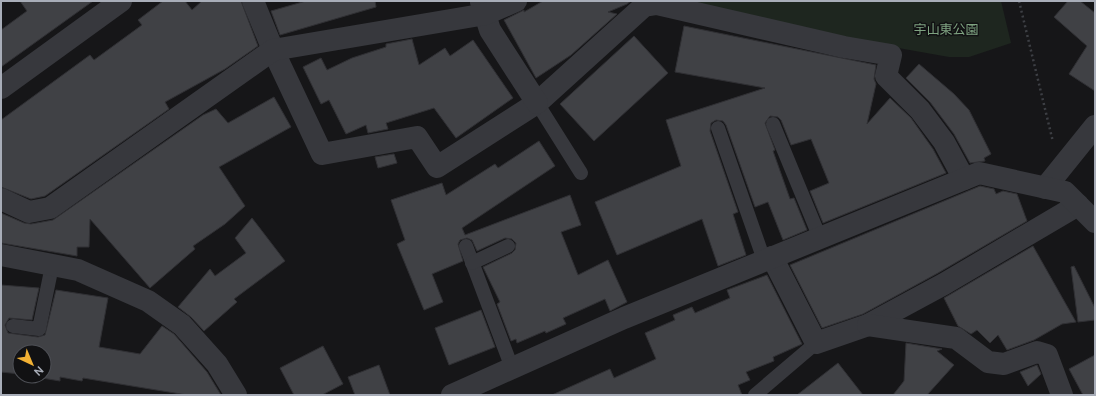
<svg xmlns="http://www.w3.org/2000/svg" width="1096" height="396" viewBox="0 0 1096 396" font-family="'DM Sans','Noto Sans JP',sans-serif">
  <rect width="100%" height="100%" fill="#161618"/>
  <path fill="#1e261f" d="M688 1H1001L1011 43 969 57H949L814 33Z"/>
  <g fill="#404145" stroke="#303034">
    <path d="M20 1H93L1 67V30L27 11Z"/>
    <path d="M163 1H185L192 10 202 1H241L258 46 225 69 165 102 169 109 45 196 31 199 1 187V120L90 55 94 60 142 25 138 20Z"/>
    <path d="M306 1H375L376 7 280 35 271 11Z"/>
    <path d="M543 1H631L627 4 608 12 617 14 571 55 536 78 504 20 524 10V12Z"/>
    <path d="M1068 1H1080L1095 13V91L1069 74 1087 46 1054 17Z"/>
    <path d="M684 26 876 65 874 79 876 84 867 124 890 98 911 118 933 149 946 173 823 223 810 191 829 183 811 139 791 145 781 120 778 117 770 116 765 123 775 150 773 151 790 199 794 198 807 230 783 240 768 202 755 207 726 125 723 121 716 120 711 123 710 131 738 212 733 214 746 255 718 266 702 219 617 255 595 202 681 166 666 120 765 88 675 72Z"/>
    <path d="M634 36 668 73 594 141 560 104Z"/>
    <path d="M412 39 419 65 445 48 450 56 473 40 513 98 456 138 434 108 386 123 388 129 368 133 366 125 346 134 329 100 321 104 303 67 321 58 327 70 352 58 386 47V44Z"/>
    <path d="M919 64 954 94 969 110 991 154 984 158 985 161 970 163 954 134 930 102 906 78Z"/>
    <path d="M274 97 291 127 219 167 245 206 225 224 193 246 195 249 150 288 90 219 89 247H77V256L1 243V213L24 223 31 224 53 220 203 115 216 109 228 123Z"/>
    <path d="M539 141 555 166 462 228 465 235 570 195 581 225 561 232 578 275 608 260 627 302 610 311 605 299 563 318 566 324 546 333 545 331 517 343 516 339 511 341 497 304 500 302 483 267 512 253 515 250 516 243 512 239 505 238 477 251 472 240 467 238 460 240 458 244 463 261 432 274 443 302 424 310 397 244 405 240 391 200 442 183 446 195 495 164 498 168Z"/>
    <path d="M394 154 397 163 378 168 375 157Z"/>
    <path d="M980 186 994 189 996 194 1003 191 1017 194 1027 221 938 273 863 314 822 328 790 265Z"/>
    <path d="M252 218 285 261 234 299 237 302 204 331 191 317 178 307 210 269 215 276 246 253 235 238Z"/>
    <path d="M1033 246 1076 322 1062 324 1034 340 1007 350 998 335 990 343 977 330 971 334 958 326 944 298Z"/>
    <path d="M1074 266 1095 308V320L1078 322 1071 267Z"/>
    <path d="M767 275 802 344 773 357 774 361 746 372 750 380 738 385 742 395H552L610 369 614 378 656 359 645 333 675 320 673 315 692 307 695 313 730 298 727 290Z"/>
    <path d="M1 285 39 288 32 320 9 318 5 325 8 333 38 337 45 335 56 290 108 298 99 347 140 354 162 326 174 334 207 372 221 395H187L83 378 82 381 60 377V381L30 376H44V352H20V374L1 372Z"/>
    <path d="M481 310 495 347 449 365 435 328Z"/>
    <path d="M906 343 942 349 937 351 954 365 927 395H893L904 381Z"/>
    <path d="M323 346 343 384 322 395H294L280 368Z"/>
    <path d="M1095 355V395H1083L1069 369Z"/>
    <path d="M838 363 863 395H797Z"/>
    <path d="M379 365 390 395H355L348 377Z"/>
    <path d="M1037 365 1041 374 1028 386 1020 372Z"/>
  </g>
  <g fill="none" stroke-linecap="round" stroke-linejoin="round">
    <path stroke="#3d3f44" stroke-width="2.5" stroke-dasharray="2 3" stroke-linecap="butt" d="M1019 1 1053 142"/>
    <g stroke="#37383d" stroke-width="14">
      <path d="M537 103 581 173"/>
      <path d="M773 124 820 238"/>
      <path d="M718 128 764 260"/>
      <path d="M466 246 512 368"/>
      <path d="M472 263 508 246"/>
      <path d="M13 326 39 329 52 266"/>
      <path d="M755 395 816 343"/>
    </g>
    <g stroke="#37383d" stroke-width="22">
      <path d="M253 1 273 50 322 154 417 137 437 167 537 103 644 6 657 4 844 47 891 55 886 76 920 110 944 142 964 179"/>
      <path d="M481 2 490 30 537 103"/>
      <path d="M1 88 121 1"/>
      <path d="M1045 188 1095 126"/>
      <path d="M1 199 29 212 50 208 273 50 486 14 516 1"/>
      <path d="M1 255 78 270 148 301 182 325 217 364 236 395"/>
      <path d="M772 257 816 343 868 325 944 284 1078 205"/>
      <path d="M868 325 956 338 988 362 1004 364 1037 352 1047 355 1062 395"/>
      <path d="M452 395 624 318 979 173 1065 192 1095 222"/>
    </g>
  </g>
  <g text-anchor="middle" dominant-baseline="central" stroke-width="3" stroke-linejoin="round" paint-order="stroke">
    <g font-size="13" fill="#7fa381" stroke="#111113">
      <text x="946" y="29">宇山東公園</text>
    </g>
  </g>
  <rect width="1096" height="396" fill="none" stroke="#a8adb8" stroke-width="4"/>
  <g transform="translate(32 364) rotate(136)"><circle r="19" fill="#111113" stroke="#4d4f55"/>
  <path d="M0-3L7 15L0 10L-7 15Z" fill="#f2b134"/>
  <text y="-6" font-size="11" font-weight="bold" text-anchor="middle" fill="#a8adb8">N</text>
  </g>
</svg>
